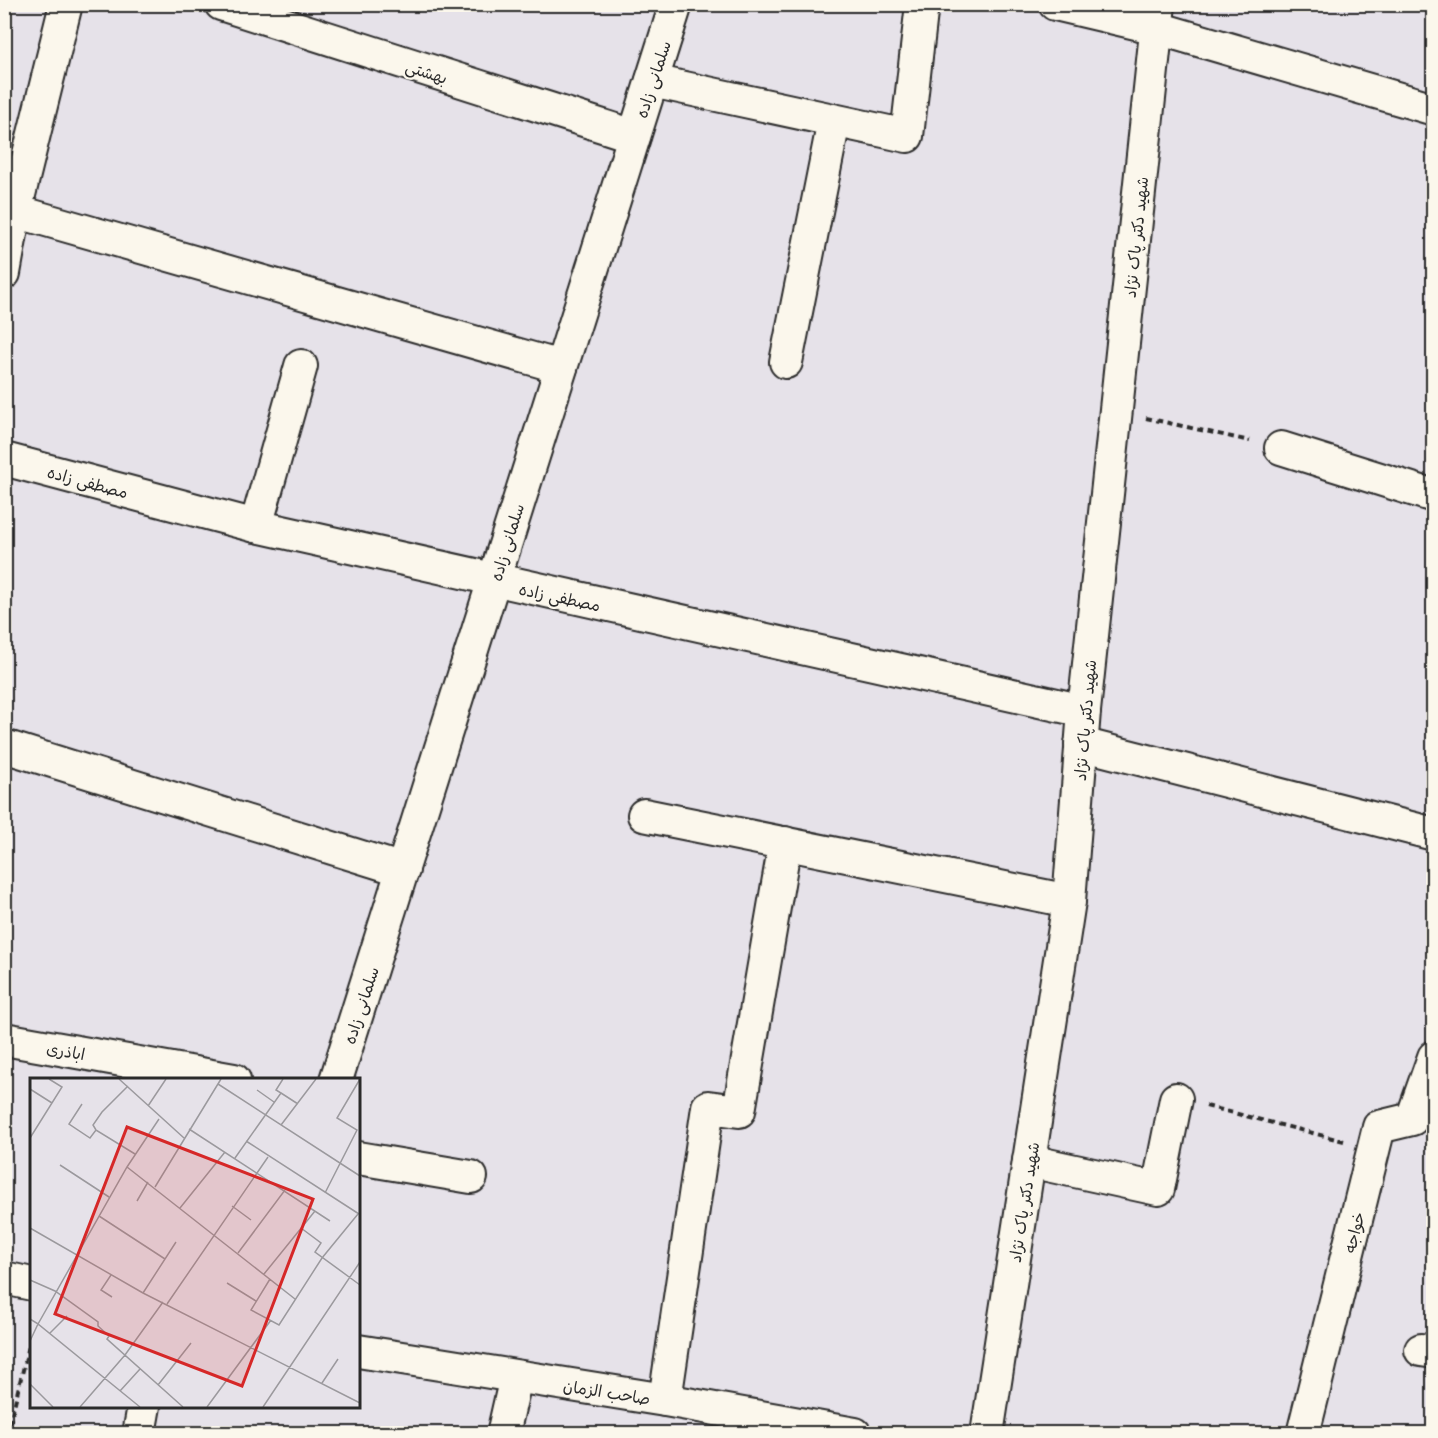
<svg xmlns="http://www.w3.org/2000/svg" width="1438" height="1438" viewBox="0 0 1438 1438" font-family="'Playpen Sans','Playpen Sans Arabic',sans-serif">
  <rect width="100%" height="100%" fill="#e6e2e9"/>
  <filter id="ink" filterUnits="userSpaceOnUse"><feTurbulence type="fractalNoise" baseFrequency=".0167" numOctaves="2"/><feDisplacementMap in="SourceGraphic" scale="12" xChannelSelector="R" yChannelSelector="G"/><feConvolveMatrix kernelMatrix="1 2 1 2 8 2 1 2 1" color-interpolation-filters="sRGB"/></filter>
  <g filter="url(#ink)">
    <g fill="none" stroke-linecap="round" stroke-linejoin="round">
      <g stroke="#2b2b2b" stroke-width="36">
        <g id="minor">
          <path d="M221 4 634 136"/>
          <path d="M1055 4 1157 28 1434 109"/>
          <path d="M652 81 907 136 922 4"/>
          <path d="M15 211 561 367"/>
          <path d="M4 273 15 211 66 4"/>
          <path d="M786 362 834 121"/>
          <path d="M1281 448 1434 496"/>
          <path d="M4 459 256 526 1084 711"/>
          <path d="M256 526 301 366"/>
          <path d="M1081 744 1434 834"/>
          <path d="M4 746 403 870"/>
          <path d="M644 815 1069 901"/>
          <path d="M4 1039 234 1080"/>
          <path d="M336 1080 676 4"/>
          <path d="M358 1158 471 1177"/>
          <path d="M1029 1161 1158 1189 1176 1099"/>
          <path d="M4 1278 32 1284"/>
          <path d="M1421 1350 1434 1352"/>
          <path d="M358 1351 665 1400 855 1434"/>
          <path d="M665 1400 708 1107 739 1111 785 843"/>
          <path d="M139 1434 144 1406"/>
          <path d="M503 1434 516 1377"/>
          <path d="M987 1434 1069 901 1084 711 1159 4"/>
          <path d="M1303 1434 1379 1127 1412 1119 1434 1057"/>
        </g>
      </g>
      <g stroke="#2b2b2b" stroke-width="4" stroke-dasharray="6 4.5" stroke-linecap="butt">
        <path d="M1146 418 1250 441"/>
        <path d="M1206 1106 1344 1141"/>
        <path d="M7 1434 32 1334"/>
      </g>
      <use href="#minor" stroke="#fbf7ec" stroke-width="32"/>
    </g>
  </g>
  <g text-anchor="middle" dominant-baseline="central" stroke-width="4.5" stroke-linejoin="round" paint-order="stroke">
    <g font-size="16" fill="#2b2b2b" stroke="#fbf7ec">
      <text transform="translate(427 71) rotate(18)">بهشتی</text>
      <text transform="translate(652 79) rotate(-72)">سلمانی زاده</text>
      <text transform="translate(1135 237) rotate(-84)">شهید دکتر پاک نژاد</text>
      <text transform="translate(88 481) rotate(15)">مصطفی زاده</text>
      <text transform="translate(506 542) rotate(-73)">سلمانی زاده</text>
      <text transform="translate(560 596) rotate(12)">مصطفی زاده</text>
      <text transform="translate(1084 720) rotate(-85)">شهید دکتر پاک نژاد</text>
      <text transform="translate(360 1005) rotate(-72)">سلمانی زاده</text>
      <text transform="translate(66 1050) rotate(10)">اباذری</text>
      <text transform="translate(1023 1202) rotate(-81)">شهید دکتر پاک نژاد</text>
      <text transform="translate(1353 1232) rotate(-76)">خواجه</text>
      <text transform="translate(607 1391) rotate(9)">صاحب الزمان</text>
    </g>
  </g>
  <g transform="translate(30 1078)">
    <rect width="330" height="330" fill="#e6e2e9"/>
    <path fill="none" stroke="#9b999d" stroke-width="1.5" d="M89 1 154 60M188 6 330 98M0 11 22 25M227 12 244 24M251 15 268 26M52 26 39 46 60 60 66 52 105 76M118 28 136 1M251 47 286 1M159 51 300 143M66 52 63 47 72 34 98 8M0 60 32 9 19 1M216 63 329 136M205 80 251 15 246 12 253 1M30 87 79 119M97 89 265 221M125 109 191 1M295 115 327 52 307 40 330 1M107 123 118 104M202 128 221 142M150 130 195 74M69 138 135 181M0 150 113 215 330 325M271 150 291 165 285 174 330 207M208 175 255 112M234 196 285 133M81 197 71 212 82 219M240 201 221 232 249 247 292 180 328 136M0 202 25 213 68 244V248L79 258 77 261 153 329M197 205 226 223M113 215 146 164M137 226 238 79M0 241 8 246 97 89 129 41M20 255 37 238M0 263 8 246 110 329M292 305 308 281M0 306 23 329M128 307 161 265M90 313 110 291M50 329 95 277 133 224M177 329 241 242M233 329 330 184"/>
    <path fill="#d62828" fill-opacity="0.15" stroke="#d62828" stroke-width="3" d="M97 49 283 121 212 308 25 236Z"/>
    <rect width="330" height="330" fill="none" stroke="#2b2b2b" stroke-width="3"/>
  </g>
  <rect width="1438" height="1438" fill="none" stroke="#fbf7ec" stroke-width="24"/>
  <rect x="12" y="12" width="1414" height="1414" fill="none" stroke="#2b2b2b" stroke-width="2" filter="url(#ink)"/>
</svg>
